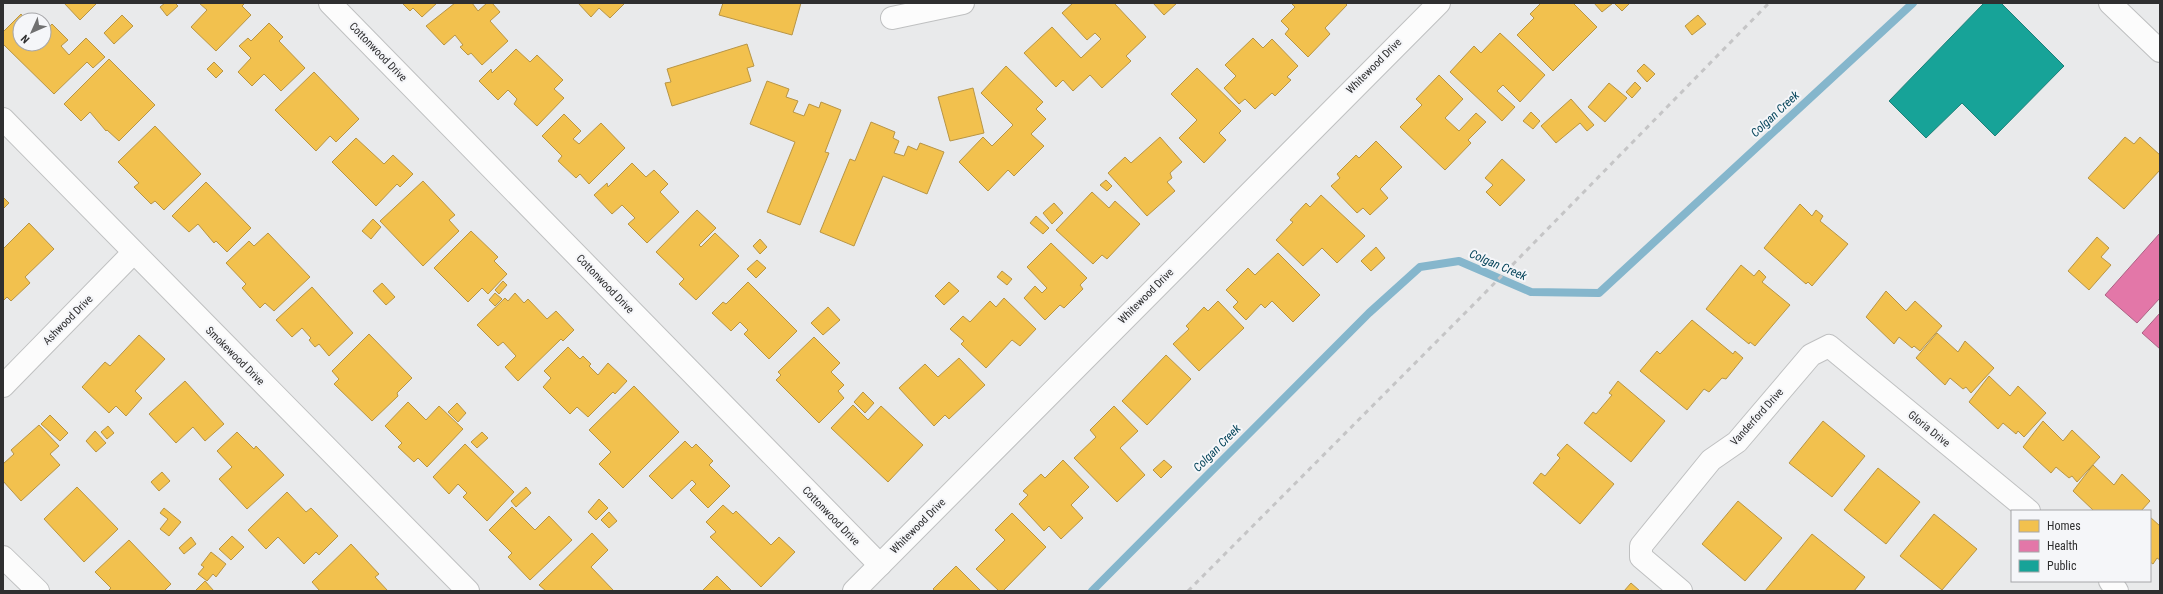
<svg xmlns="http://www.w3.org/2000/svg" width="2163" height="594" viewBox="0 0 2163 594" font-family="'Roboto Condensed',sans-serif">
  <rect width="100%" height="100%" fill="#e9eaeb"/>
  <g fill="#f2c14e" stroke="#b89545">
    <path d="M64 3H97L80 20Z"/>
    <path d="M165 3H175L178 6 167 16 160 7Z"/>
    <path d="M199 3H245L242 6 251 15 216 51 191 27 207 10Z"/>
    <path d="M402 3H437L422 17 413 8 410 11Z"/>
    <path d="M455 3H472L478 11 487 3H492L500 12 490 21 508 41 482 65 471 53 468 55 460 47 463 45 455 35 444 45 426 26Z"/>
    <path d="M578 3H625L610 18 599 8 591 17Z"/>
    <path d="M723 3H801L792 35 719 15Z"/>
    <path d="M1073 3H1114L1146 37 1126 56 1131 61 1102 88 1090 75 1073 91 1063 80 1056 87 1024 53 1052 27 1081 58 1101 39 1095 33 1087 40 1062 13Z"/>
    <path d="M1153 3H1177L1164 15Z"/>
    <path d="M1291 3H1345L1347 5 1325 28 1330 34 1308 57 1285 34 1289 29 1281 21 1295 7Z"/>
    <path d="M1541 3H1573L1597 27 1553 71 1517 35 1534 18 1530 14Z"/>
    <path d="M1594 3H1613L1602 12Z"/>
    <path d="M1614 3H1630L1622 11Z"/>
    <path d="M21 14 26 20H20V44H44V32L52 24 68 40 61 46 69 55 86 38 105 57 93 68 87 62 54 94 3 44V32Z"/>
    <path d="M122 15 133 26 114 44 104 33Z"/>
    <path d="M1698 15 1706 24 1692 35 1685 26Z"/>
    <path d="M269 23 283 37 279 41 305 68 281 91 264 74 252 86 238 72 251 58 239 46 248 38 251 41Z"/>
    <path d="M1500 33 1545 75 1520 102 1503 85 1497 91 1515 107 1502 121 1450 72 1474 46 1481 53Z"/>
    <path d="M1253 38 1263 48 1272 39 1298 66 1287 77 1291 80 1275 96 1272 93 1255 109 1245 99 1239 104 1224 88 1236 76 1225 65Z"/>
    <path d="M747 44 754 66 747 68 751 81 672 106 665 83 671 82 667 69Z"/>
    <path d="M516 49 530 62 537 55 563 80 554 89 564 98 537 126 514 104 517 99 508 90 498 100 479 81 491 69 492 73Z"/>
    <path d="M109 59 155 105 119 141 107 130 106 131 90 112 81 121 64 104Z"/>
    <path d="M214 62 223 71 216 78 207 69Z"/>
    <path d="M1644 64 1655 74 1647 82 1637 71Z"/>
    <path d="M1006 66 1043 102 1036 109 1046 119 1031 134 1044 146 1014 176 1008 170 988 191 959 162 983 137 992 146 1013 125 981 93Z"/>
    <path d="M1197 68 1241 111 1219 133 1226 140 1204 163 1179 138 1197 120 1171 94Z"/>
    <path d="M314 72 359 119 336 142 330 136 316 151 275 110Z"/>
    <path d="M1439 75 1463 99 1445 118 1459 131 1476 113 1486 122 1468 140 1471 143 1445 170 1400 127 1422 105 1416 99Z"/>
    <path d="M767 81 789 89 786 97 798 101 793 112 804 116 809 104 819 108 821 102 841 110 825 152 829 153 800 225 767 212 795 142 750 124Z"/>
    <path d="M1635 82 1641 88 1632 98 1626 92Z"/>
    <path d="M1609 83 1627 98 1605 122 1588 107Z"/>
    <path d="M973 88 984 133 950 141 938 97Z"/>
    <path d="M1571 99 1594 125 1587 131 1580 123 1556 143 1541 126Z"/>
    <path d="M1531 112 1540 121 1533 129 1523 121Z"/>
    <path d="M564 114 581 131 573 139 579 144 601 123 625 148 589 184 580 174 576 178 558 161 562 156 542 136Z"/>
    <path d="M871 122 895 132 893 138 899 141 894 153 904 156 908 146 917 150 920 143 944 152 927 194 883 176 854 246 820 232 850 159 855 161Z"/>
    <path d="M155 126 201 174 164 210 155 201 151 204 134 187 139 183 118 162Z"/>
    <path d="M1160 137 1182 162 1170 173 1172 178 1167 182 1175 191 1147 216 1108 173 1125 157 1131 163Z"/>
    <path d="M2125 137 2134 144 2140 137 2160 155V170L2124 209 2088 178Z"/>
    <path d="M356 138 384 164 393 155 413 174 400 187 397 184 376 206 332 162Z"/>
    <path d="M1376 141 1402 167 1380 189 1388 198 1370 215 1363 208 1357 213 1331 186 1340 178 1337 174 1356 155 1359 158Z"/>
    <path d="M1502 159 1525 180 1500 206 1486 192 1493 185 1485 178Z"/>
    <path d="M632 163 646 177 654 170 668 184 660 192 679 212 647 243 628 224 635 218 622 205 612 214 594 195 607 183 608 187Z"/>
    <path d="M1106 180 1112 186 1107 191 1100 185Z"/>
    <path d="M423 181 455 215 449 220 459 231 423 266 380 221Z"/>
    <path d="M206 182 251 228 227 252 216 241 214 243 198 224 189 232 172 216Z"/>
    <path d="M1092 192 1109 208 1115 201 1140 224 1107 259 1102 255 1093 264 1056 230Z"/>
    <path d="M1321 195 1365 236 1337 263 1322 248 1303 266 1276 240 1293 222 1290 220 1306 203 1310 207Z"/>
    <path d="M3 197 9 203 3 209Z"/>
    <path d="M1054 203 1063 213 1052 224 1043 213Z"/>
    <path d="M1800 204 1812 216 1816 210 1823 216 1820 221 1848 244 1812 286 1808 282 1806 284 1764 248Z"/>
    <path d="M697 210 716 228 699 245 701 247 715 233 739 256 696 300 679 284 684 279 656 252Z"/>
    <path d="M1036 216 1049 228 1043 234 1030 223Z"/>
    <path d="M373 219 381 227 371 239 362 231Z"/>
    <path d="M29 223 54 249 25 277 30 283 11 301 7 297 3 301V249Z"/>
    <path d="M471 231 498 257 494 261 507 274 488 294 482 288 468 302 434 268Z"/>
    <path d="M268 233 310 277 274 311 265 303 260 308 242 288 246 284 226 263 249 241 254 246Z"/>
    <path d="M2097 237 2109 248 2101 257 2111 265 2089 290 2068 271Z"/>
    <path d="M760 239 767 247 760 254 753 246Z"/>
    <path d="M1051 243 1087 278 1080 285 1083 289 1064 308 1060 305 1045 320 1024 298 1035 286 1042 293 1047 288 1027 267Z"/>
    <path d="M1376 247 1385 258 1371 271 1361 261Z"/>
    <path d="M1278 253 1320 295 1293 322 1272 301 1265 308 1261 304 1246 320 1233 307 1238 302 1226 290 1248 268 1255 275Z"/>
    <path d="M757 260 766 268 756 278 747 269Z"/>
    <path d="M1741 265 1754 276 1759 270 1766 277 1762 282 1790 305 1755 346 1750 342 1749 344 1706 309Z"/>
    <path d="M1002 271 1012 279 1007 285 997 277Z"/>
    <path d="M503 281 507 285 499 294 495 290Z"/>
    <path d="M748 282 797 331 769 359 744 334 748 330 740 322 731 331 712 313 723 302 726 304Z"/>
    <path d="M949 282 959 291 944 305 935 296Z"/>
    <path d="M382 283 395 297 386 305 373 291Z"/>
    <path d="M312 287 353 333 329 356 319 344 315 347 309 340 311 338 302 328 292 337 276 320Z"/>
    <path d="M1886 291 1906 311 1915 301 1942 326 1920 351 1914 346 1912 348 1899 337 1894 344 1866 317Z"/>
    <path d="M495 293 502 299 495 306 489 300Z"/>
    <path d="M515 293 524 303 528 299 547 319 556 311 574 330 563 341 561 339 518 381 505 367 516 356 503 342 498 346 477 325 505 298 508 301Z"/>
    <path d="M1004 298 1036 329 1020 346 1012 340 986 368 961 344 964 341 950 329 963 316 970 322 990 301 996 307Z"/>
    <path d="M1218 301 1244 328 1199 371 1173 344 1189 329 1186 326 1204 307 1208 311Z"/>
    <path d="M828 307 840 320 823 335 811 323Z"/>
    <path d="M1692 320 1733 354 1735 351 1743 358 1726 379 1722 378 1709 392 1704 389 1687 410 1640 371 1657 351 1660 354Z"/>
    <path d="M1937 333 1958 352 1965 341 1994 368 1971 393 1966 387 1963 389 1950 378 1945 385 1916 358Z"/>
    <path d="M369 334 412 378 397 393 398 396 372 421 334 384 339 379 332 371Z"/>
    <path d="M139 335 165 359 135 391 142 398 126 416 116 406 109 413 82 387 105 362 110 366Z"/>
    <path d="M814 337 840 363 831 372 844 385 838 391 844 398 819 423 776 380 781 375 778 372Z"/>
    <path d="M568 347 580 359 583 356 591 364 589 366 598 375 608 363 627 381 615 394 613 392 588 417 577 407 570 414 543 387 551 378 544 371Z"/>
    <path d="M1166 355 1191 379 1147 425 1122 401Z"/>
    <path d="M959 358 985 385 949 419 945 415 934 426 899 388 925 364 938 377Z"/>
    <path d="M1989 376 2010 396 2018 386 2046 413 2024 437 2018 431 2016 434 2003 423 1998 429 1969 402Z"/>
    <path d="M185 381 224 424 205 441 193 427 176 443 149 414Z"/>
    <path d="M1618 381 1665 421 1631 462 1584 423 1593 412 1596 414 1612 395 1609 393Z"/>
    <path d="M634 386 679 432 623 488 599 464 611 452 589 430Z"/>
    <path d="M863 392 874 403 865 413 854 402Z"/>
    <path d="M408 402 426 420 439 406 463 429 427 467 418 458 414 462 398 447 402 443 385 426Z"/>
    <path d="M457 403 466 413 458 422 448 412Z"/>
    <path d="M853 405 868 420 881 406 923 445 888 482 831 428Z"/>
    <path d="M1114 406 1138 431 1120 448 1145 475 1117 502 1074 458 1096 437 1090 430Z"/>
    <path d="M50 415 68 433 60 441 41 424Z"/>
    <path d="M1823 421 1865 456 1832 497 1789 463Z"/>
    <path d="M2043 421 2063 441 2072 430 2100 457 2077 482 2072 476 2069 478 2056 467 2051 473 2023 447Z"/>
    <path d="M39 425 59 446 50 454 60 465 21 501 3 481V464L14 454 11 450Z"/>
    <path d="M108 426 114 433 107 439 101 432Z"/>
    <path d="M95 431 106 443 96 452 86 441Z"/>
    <path d="M237 432 254 449 256 446 284 475 247 509 219 479 232 467 217 451Z"/>
    <path d="M482 432 488 438 477 448 471 442Z"/>
    <path d="M685 441 692 448 696 444 713 461 709 465 730 486 708 508 690 490 696 484 692 480 672 499 649 476Z"/>
    <path d="M465 444 514 492 487 521 463 497 467 493 458 484 449 494 433 477Z"/>
    <path d="M1567 444 1614 484 1580 524 1533 483 1541 473 1545 476 1560 458 1557 455Z"/>
    <path d="M1063 460 1089 487 1071 505 1083 518 1061 539 1049 526 1044 531 1019 504 1028 495 1023 491 1041 474 1045 478Z"/>
    <path d="M1164 460 1172 467 1161 478 1153 470Z"/>
    <path d="M2093 465 2114 485 2122 474 2150 501 2141 511H2094L2073 491Z"/>
    <path d="M1878 468 1920 502 1886 544 1844 510Z"/>
    <path d="M162 472 170 481 159 491 151 482Z"/>
    <path d="M77 487 118 529 84 562 44 519Z"/>
    <path d="M526 487 531 493 516 507 511 501Z"/>
    <path d="M287 492 306 512 311 508 338 536 319 555 316 552 304 564 278 537 266 549 248 530Z"/>
    <path d="M599 499 608 508 596 520 588 512Z"/>
    <path d="M1738 501 1782 538 1745 581 1702 544Z"/>
    <path d="M723 505 733 514 736 511 771 545 779 537 795 552 761 587 710 537 716 532 706 522Z"/>
    <path d="M512 507 535 530 549 516 572 540 530 580 508 557 512 553 489 530Z"/>
    <path d="M164 508 181 522 169 536 160 529 168 519 160 513Z"/>
    <path d="M609 512 617 521 609 528 601 520Z"/>
    <path d="M1012 513 1046 547 1003 591H999L976 569 1005 540 995 530Z"/>
    <path d="M1934 514 1977 549 1942 590 1900 556Z"/>
    <path d="M2150 517 2160 526V560L2157 558 2153 564 2150 562Z"/>
    <path d="M592 533 608 550 591 567 614 591H546L539 585Z"/>
    <path d="M1812 534 1865 577 1854 591H1765Z"/>
    <path d="M232 536 244 547 231 560 219 549Z"/>
    <path d="M191 537 196 544 184 554 179 548Z"/>
    <path d="M129 540 171 584 164 591H108L111 588 95 572Z"/>
    <path d="M351 544 379 574 375 577 388 591H320L312 582Z"/>
    <path d="M211 552 226 564 216 577 213 574 207 581 198 574 204 567 201 565Z"/>
    <path d="M956 566 981 591H935L933 589Z"/>
    <path d="M717 576 732 591H702Z"/>
    <path d="M205 581 214 591H195Z"/>
    <path d="M1631 583 1640 591H1624Z"/>
  </g>
  <g fill="#e377a8" stroke="#ad6184">
    <path d="M2160 233V298L2137 323 2105 295Z"/>
    <path d="M2160 313V349L2142 333Z"/>
  </g>
  <path fill="#17a398" stroke="#1e8079" d="M1984 3H2001L2064 66 1995 136 1962 103 1926 138 1889 101Z"/>
  <g fill="none" stroke-linecap="round" stroke-linejoin="round">
    <path stroke="#85b6cc" stroke-width="8" d="M1092 591 1369 313 1420 267 1459 261 1531 292 1599 293 1913 3"/>
    <g stroke="#bfc0c1" stroke-width="24">
      <g id="minor">
        <path d="M330 3 880 565"/>
        <path d="M892 18 963 3"/>
        <path d="M3 119 468 591"/>
        <path d="M3 386 133 253"/>
        <path d="M3 557 38 591"/>
        <path d="M2110 581 2117 591"/>
        <path d="M854 591 1439 3"/>
        <path d="M1681 591 1641 557V546L1711 460 1737 442 1811 355 1829 346 2029 511"/>
      </g>
    </g>
    <g stroke="#bfc0c1" stroke-width="24">
      <path id="major" d="M2110 3 2160 51"/>
    </g>
    <use href="#minor" stroke="#fcfcfc" stroke-width="22"/>
    <use href="#major" stroke="#fcfcfc" stroke-width="22"/>
    <path stroke="#c5c5c6" stroke-width="3" stroke-dasharray="5 5" stroke-linecap="butt" d="M1188 591 1478 300 1769 3"/>
  </g>
  <g text-anchor="middle" dominant-baseline="central" stroke-width="4" stroke-linejoin="round" paint-order="stroke">
    <g font-size="11" fill="#2f2f30" stroke="#f5f6f9">
      <text transform="translate(378 52) rotate(46)">Cottonwood Drive</text>
      <text transform="translate(1374 66) rotate(-45)">Whitewood Drive</text>
      <text transform="translate(605 284) rotate(46)">Cottonwood Drive</text>
      <text transform="translate(1146 296) rotate(-45)">Whitewood Drive</text>
      <text transform="translate(68 320) rotate(-45)">Ashwood Drive</text>
      <text transform="translate(235 356) rotate(45)">Smokewood Drive</text>
      <text transform="translate(1757 417) rotate(-48)">Vanderford Drive</text>
      <text transform="translate(1929 429) rotate(39)">Gloria Drive</text>
      <text transform="translate(831 516) rotate(46)">Cottonwood Drive</text>
      <text transform="translate(918 526) rotate(-45)">Whitewood Drive</text>
    </g>
    <g font-size="12" font-style="italic" fill="#06455b" stroke="#f5f6f9">
      <text transform="translate(1775 114) rotate(-43)">Colgan Creek</text>
      <text transform="translate(1498 265) rotate(23)">Colgan Creek</text>
      <text transform="translate(1217 448) rotate(-45)">Colgan Creek</text>
    </g>
  </g>
  <rect width="2163" height="594" fill="none" stroke="#2f2f30" stroke-width="8"/>
  <rect x="2011" y="510" width="140" height="72" fill="#f5f6f9" stroke="#a6a6a9"/>
  <rect x="2019" y="520" width="20" height="12" fill="#f2c14e" stroke="#a6a6a9"/>
  <text x="2047" y="530" font-size="12" fill="#2f2f30">Homes</text>
  <rect x="2019" y="540" width="20" height="12" fill="#e377a8" stroke="#a6a6a9"/>
  <text x="2047" y="550" font-size="12" fill="#2f2f30">Health</text>
  <rect x="2019" y="560" width="20" height="12" fill="#17a398" stroke="#a6a6a9"/>
  <text x="2047" y="570" font-size="12" fill="#2f2f30">Public</text>
  <g transform="translate(32 32) rotate(225)"><circle r="19" fill="#f5f6f9" stroke="#a6a6a9"/>
  <path d="M0-3L7 15L0 10L-7 15Z" fill="#707071"/>
  <text y="-6" font-size="11" font-weight="bold" text-anchor="middle" fill="#2f2f30">N</text>
  </g>
</svg>
